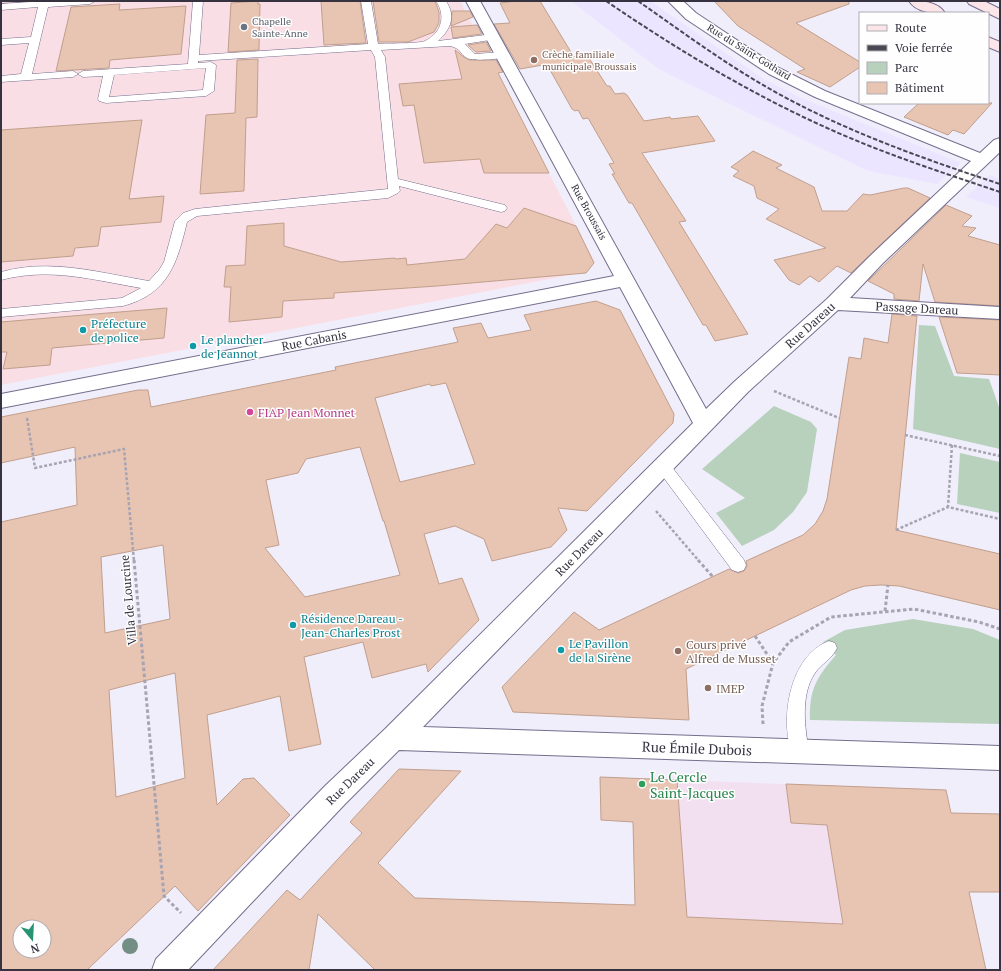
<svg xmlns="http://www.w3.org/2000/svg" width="1001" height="971" viewBox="0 0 1001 971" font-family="'PT Serif',serif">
  <rect width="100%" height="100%" fill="#f1eefc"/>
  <g fill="#ebe5ff">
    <path d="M571 1H650L762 78 801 98 961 163 937 184 868 171 670 75 656 67Z"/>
    <path d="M990 175 1000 179V208L966 197Z"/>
  </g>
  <path fill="#f2e0f1" d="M677 780 867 787 930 970H691Z"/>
  <path fill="#f9dfe5" d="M1 1H460L595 262 586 272 1 385Z"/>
  <g fill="#b7d1bd">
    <path d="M919 325 935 326 954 376 989 379 1000 410V449L913 429Z"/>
    <path d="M774 406 811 422 817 429 807 492 793 512 774 530 742 546 716 513 745 498 702 469Z"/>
    <path d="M960 453 1000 462V513L957 504Z"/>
    <path d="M913 619 973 629 1000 640V724L810 720C809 689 817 677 836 655L823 642 845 630Z"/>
  </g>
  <g fill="#e8c4b2" stroke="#c19f8d" fill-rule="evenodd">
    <path d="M258 1V4H260L259 50 228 52 231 3Z"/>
    <path d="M321 1H360L366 43 324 45Z"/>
    <path d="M373 1H435L439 12V23L434 32 408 42H379Z"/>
    <path d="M516 1H540L574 57 587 55 607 86H610L615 94 624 93 627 95 644 121 670 117 671 119 698 116 715 141 642 153 686 221 679 222 748 334 715 341 706 325H703L632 203H629L612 174H615L609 164 614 163 588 118 583 119 578 110 575 111 572 109 550 70H545L543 65 520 69 494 24 510 23 500 3Z"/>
    <path d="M714 1H849V4L796 23 860 62V67L830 87 797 72 805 69 738 26Z"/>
    <path d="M120 4 119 10 186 6 181 54 110 60 109 68 56 71 71 7Z"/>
    <path d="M452 11H470L473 17 451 26Z"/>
    <path d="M477 25 482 34 453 38 451 27Z"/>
    <path d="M486 42 491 51 476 52 468 45Z"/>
    <path d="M455 50 464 57 470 60H496L503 72 498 73 549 173H484L480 159 424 163 414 105 403 106 399 84 462 79Z"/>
    <path d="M258 59 257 117 246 118 244 191 200 194 206 115 235 113 237 60Z"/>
    <path d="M919 103H992L964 134 953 130 948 135 904 117Z"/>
    <path d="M142 120 129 199 164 196 161 222 101 227 98 246 75 248 73 256 1 262V130Z"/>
    <path d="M753 151 782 165 776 168 814 187 822 211H847L863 194 870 195 904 188H908L930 198 851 273 837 266 819 282 810 276 799 285 789 280 774 260 826 248 766 219 779 209 757 198 754 186 733 176 739 171 731 167Z"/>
    <path d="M946 205 972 216 962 226 976 228 968 236 1000 245V306L935 302 923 264 919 301 894 299V294L868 281Z"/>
    <path d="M524 208 576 226 594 263 586 273 437 286 334 293V298L283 301 282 317 229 322 231 287H224L226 266 245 265 247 226 284 223V246L341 262 395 258 396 259 406 258 407 265 465 259 496 224 507 228Z"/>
    <path d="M596 301 620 310 674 414 673 423 587 511 558 508 567 530 551 547 492 561 484 539 455 526 424 534 439 584 462 578 479 620 428 672 426 664 372 678 363 642 304 657 321 744 289 751 280 696 207 715 217 805 243 779 254 778 290 815 198 911 175 886 87 970H1V522L77 505 75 447 1 463V417L138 390H148L151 407 336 370 335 367 458 342 453 328 481 323 488 338 531 330 524 315ZM446 383 475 464 400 482 375 398 430 384 431 386ZM360 447 383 521H384L400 575 305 597 265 548 279 545 266 480 298 473 306 459ZM163 545 170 619 105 633 101 557ZM175 673 185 778 116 797 109 690ZM20 927H44V951H20Z"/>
    <path d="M167 308 164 338 52 348 50 365 3 369 7 352H1V322Z"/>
    <path d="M892 314 917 316 896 530 1000 554V610L899 586 881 585 865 586 851 590 686 669 689 720 513 712 502 687 574 612 599 630 729 569 738 573 744 571 747 566 746 561 803 535 815 524 823 511 827 499 849 357 861 359 864 338 888 343Z"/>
    <path d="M939 317 1000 320V375L957 373Z"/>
    <path d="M399 769 461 771 378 863 415 898 635 905 633 822 601 820 600 777 677 780 687 917 843 924 827 825 791 823 786 784 946 790 951 813 1000 814V892H969L986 970H375L318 914 309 970H213L287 890 300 900 362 833 350 822Z"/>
  </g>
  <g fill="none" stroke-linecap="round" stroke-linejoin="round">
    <g stroke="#756d8c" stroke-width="1">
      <g id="lane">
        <path d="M46 1H95L90 4 48 7 32 74 73 71 78 74 83 71 188 64 193 1H203L199 55 368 44 361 1H371L378 44C388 43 418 44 425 41 442 33 446 15 436 1H446C456 16 451 29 438 41L493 34 496 35 498 37 496 39 465 44 475 54 502 52 507 55C503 60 473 61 467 58 459 53 462 49 450 46L381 50 385 57 398 179 505 205 507 208 505 211 501 212 399 186 400 191 398 193 388 198 197 216 187 222C177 264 168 294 123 306L1 317V309L122 298 141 288C93 280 50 267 1 280V272C51 258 100 273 149 281L159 270 164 262 175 221 183 213 195 209 388 189 375 57 371 50 198 61V63L211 62 216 65 214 91 206 96 106 103 99 101 98 99 103 76 83 77 78 74 73 77 1 82V76L21 74 29 43 1 45V39L31 37 38 7 1 10V4ZM206 68 203 90 109 97 114 75Z"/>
        <path d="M663 460 668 462 744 560 746 565 744 570 738 572 732 570 658 470 656 466 658 462Z"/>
        <path d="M829 641 835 643 837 648C833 658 821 664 815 673 800 695 805 728 809 752L806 758 800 760 794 758C778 723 789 655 829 641Z"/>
      </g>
    </g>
    <g stroke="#756d8c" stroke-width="2">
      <path id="street" d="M466 1H480L706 409 734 382 827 299 871 255 971 161 815 97 769 74 686 19 668 1H683L696 13 779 68 825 91 980 153 994 140 1000 138V152L883 263 850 298 1000 307V319L838 310 748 392 423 727 1000 746V770L399 750 345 804 188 970H152L156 959 325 786 385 729 693 423 620 287 1 408V394L614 276Z"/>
    </g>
    <g stroke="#756d8c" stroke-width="2">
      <g id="secondary">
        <path d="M909 1C922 1 937 1 945 13 932 13 917 13 909 1Z"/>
        <path d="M967 1H984L1000 9V19L969 4Z"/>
        <path d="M988 37 1000 42V52L988 47Z"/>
      </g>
    </g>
    <g stroke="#a7a3b1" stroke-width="2.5" stroke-dasharray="3 2" stroke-linecap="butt">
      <path d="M774 391 839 418"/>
      <path d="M27 418 35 468 124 449 134 561"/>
      <path d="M905 435 1000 456"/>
      <path d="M952 445 948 507 1000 519"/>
      <path d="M656 511 699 561"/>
      <path d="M896 530 948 507"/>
    </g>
    <g stroke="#a7a3b1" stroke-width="3" stroke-dasharray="3.5 2.5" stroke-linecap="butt">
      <path d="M134 560 164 896 181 913"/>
      <path d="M698 560 713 577"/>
      <path d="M885 611 888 585"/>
      <path d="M755 636 773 663"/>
      <path d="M763 724 762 706 773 663 789 642 831 617 914 609 979 622 1000 629"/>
    </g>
    <use href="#lane" fill="#fff" fill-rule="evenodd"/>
    <use href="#street" fill="#fff" fill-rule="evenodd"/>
    <use href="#secondary" fill="#fce5e9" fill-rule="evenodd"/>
    <g stroke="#4b4755" stroke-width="2" stroke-dasharray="4.5 2" stroke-linecap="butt">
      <path d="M606 1C681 52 759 99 843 135 894 157 947 174 1000 192"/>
      <path d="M638 1C681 31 724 63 770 89 842 130 921 158 1000 184"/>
    </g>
  </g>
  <circle fill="#738e84" cx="130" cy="946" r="8"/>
  <circle fill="#6b7280" stroke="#fefefe" stroke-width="1.5" cx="244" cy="27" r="4"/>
  <g fill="#8d6e63" stroke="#fefefe" stroke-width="1.5">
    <circle cx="534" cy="60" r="4"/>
    <circle cx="678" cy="651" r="4"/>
    <circle cx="708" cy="688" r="4"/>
  </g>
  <g fill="#0f9aa8" stroke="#fefefe" stroke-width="1.5">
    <circle cx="83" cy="330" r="4"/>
    <circle cx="193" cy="346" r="4"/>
    <circle cx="293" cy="625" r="4"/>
    <circle cx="561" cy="650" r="4"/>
  </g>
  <circle fill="#d1479c" stroke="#fefefe" stroke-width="1.5" cx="250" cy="412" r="4"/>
  <circle fill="#2e9e5b" stroke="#fefefe" stroke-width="1.5" cx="642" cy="784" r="4"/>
  <g text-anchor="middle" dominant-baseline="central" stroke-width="3" stroke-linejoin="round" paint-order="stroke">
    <g font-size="10" fill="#5b616d" stroke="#fefefe" text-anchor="start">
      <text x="252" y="21">Chapelle<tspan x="252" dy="12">Sainte-Anne</tspan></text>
    </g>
    <g font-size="10" fill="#363240" stroke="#fefefe">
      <text transform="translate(749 52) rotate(32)">Rue du Saint-Gothard</text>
      <text transform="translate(589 212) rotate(61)">Rue Broussais</text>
    </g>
    <g font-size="10" fill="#785e54" stroke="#fefefe" text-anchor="start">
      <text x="542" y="54">Crèche familiale<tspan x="542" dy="12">municipale Broussais</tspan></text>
    </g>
    <g font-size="12" fill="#363240" stroke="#fefefe">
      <text transform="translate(917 308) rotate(3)">Passage Dareau</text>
      <text transform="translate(810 325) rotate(-42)">Rue Dareau</text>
      <text transform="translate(314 340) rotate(-11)">Rue Cabanis</text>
      <text transform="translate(579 552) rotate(-45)">Rue Dareau</text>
      <text transform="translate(128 600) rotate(-95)">Villa de Lourcine</text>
      <text transform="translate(350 781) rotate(-44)">Rue Dareau</text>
    </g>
    <g font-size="12" fill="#0d838f" stroke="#fefefe" text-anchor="start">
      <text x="91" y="323">Préfecture<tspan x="91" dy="14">de police</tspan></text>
      <text x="201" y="339">Le plancher<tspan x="201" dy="14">de Jeannot</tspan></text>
      <text x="301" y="618">Résidence Dareau -<tspan x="301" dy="14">Jean-Charles Prost</tspan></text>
      <text x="569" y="643">Le Pavillon<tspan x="569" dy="14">de la Sirène</tspan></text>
    </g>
    <g font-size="12" fill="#b23c85" stroke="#fefefe" text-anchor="start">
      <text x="258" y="412">FIAP Jean Monnet</text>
    </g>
    <g font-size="12" fill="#785e54" stroke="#fefefe" text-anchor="start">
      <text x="686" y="644">Cours privé<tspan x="686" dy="14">Alfred de Musset</tspan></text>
      <text x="716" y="688">IMEP</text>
    </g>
    <g font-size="14" fill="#363240" stroke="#fefefe">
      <text transform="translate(697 748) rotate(2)">Rue Émile Dubois</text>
    </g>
    <g font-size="14" fill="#27864d" stroke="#fefefe" text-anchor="start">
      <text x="650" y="776">Le Cercle<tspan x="650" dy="16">Saint-Jacques</tspan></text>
    </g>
  </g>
  <rect width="1001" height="971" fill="none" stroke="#363240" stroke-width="4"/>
  <rect x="859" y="12" width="130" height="92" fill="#fefefe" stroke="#aeacb2"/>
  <rect x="867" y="25" width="20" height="6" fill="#fce5e9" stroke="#aeacb2"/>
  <text x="895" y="32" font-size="12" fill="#363240">Route</text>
  <rect x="867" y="45" width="20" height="6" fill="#4b4755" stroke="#aeacb2"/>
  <text x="895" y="52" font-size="12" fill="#363240">Voie ferrée</text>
  <rect x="867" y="62" width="20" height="12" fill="#b7d1bd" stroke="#aeacb2"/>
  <text x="895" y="72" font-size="12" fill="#363240">Parc</text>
  <rect x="867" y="82" width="20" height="12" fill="#e8c4b2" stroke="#aeacb2"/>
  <text x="895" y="92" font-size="12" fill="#363240">Bâtiment</text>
  <g transform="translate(32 939) rotate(162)"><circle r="19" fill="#fefefe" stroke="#aeacb2"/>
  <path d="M0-3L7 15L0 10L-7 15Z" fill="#279373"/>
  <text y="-6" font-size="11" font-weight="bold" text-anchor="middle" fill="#363240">N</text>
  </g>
</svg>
